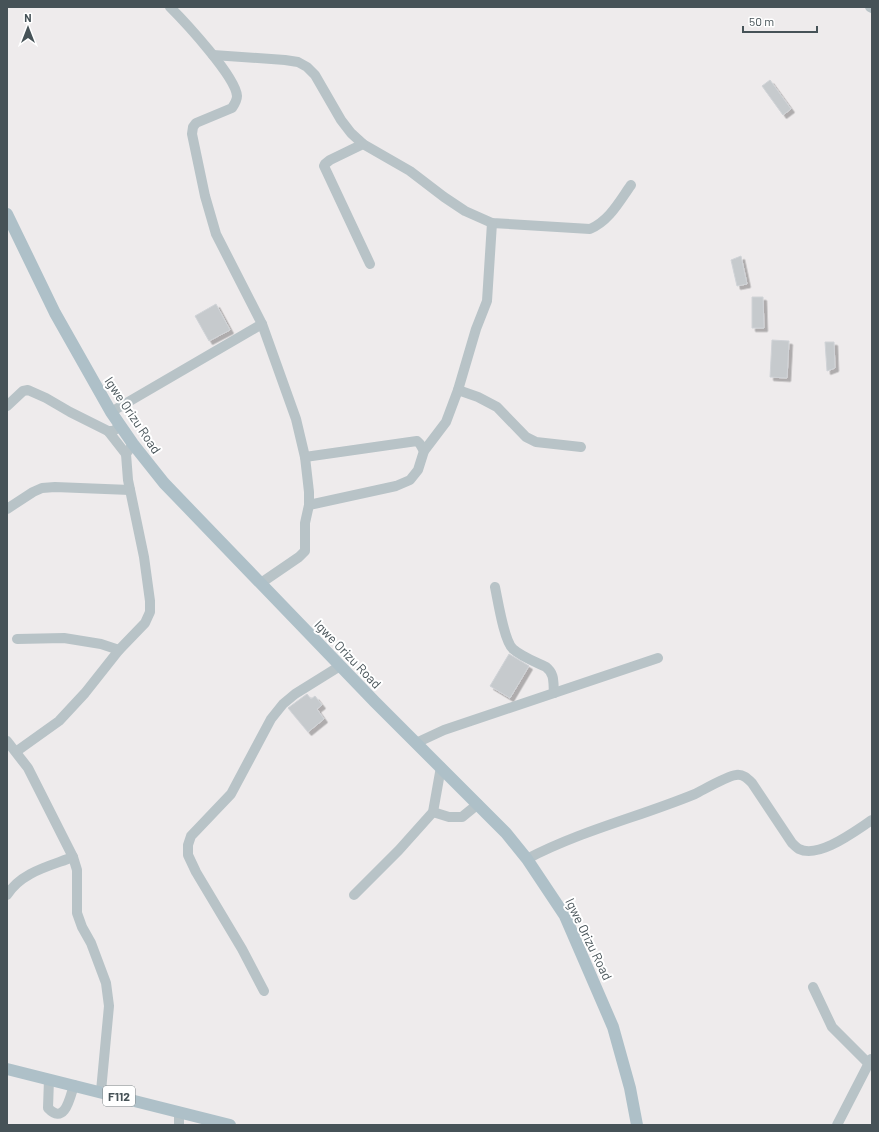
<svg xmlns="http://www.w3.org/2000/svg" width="879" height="1132" viewBox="0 0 879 1132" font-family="Barlow,sans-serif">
  <defs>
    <filter id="shadow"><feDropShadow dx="3.5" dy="3.5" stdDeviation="0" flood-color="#0004"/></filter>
  </defs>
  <rect width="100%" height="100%" fill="#eeebec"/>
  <g fill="#c6cacd" stroke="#d0d3d7" filter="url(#shadow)">
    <path d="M770 80 791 109 783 115 762 86Z"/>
    <path d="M741 256 747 284 737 286 731 260Z"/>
    <path d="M752 297H763L764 328H752Z"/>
    <path d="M216 304 230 330 209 341 195 316Z"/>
    <path d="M772 340 789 341 787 378 770 377Z"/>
    <path d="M825 342H834L835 368 827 371Z"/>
    <path d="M509 654 529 666 510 698 490 686Z"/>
    <path d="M307 694 311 699 315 696 322 705 317 709 324 719 308 732 288 708Z"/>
  </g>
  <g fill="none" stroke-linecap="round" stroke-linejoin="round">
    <g stroke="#b8c3c7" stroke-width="10">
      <path d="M170 7C185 22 236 77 237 96 237 100 234 105 232 108L196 123 193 127 192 134 205 196 216 234 262 324 296 419 305 457 309 492V505L305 523V551L299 557 261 583"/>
      <path d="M870 7 872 8"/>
      <path d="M213 55 285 60 298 62 307 67 315 75 341 120 351 133 363 144 410 171 444 197 465 211 492 223 590 229C609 221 619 202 631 185"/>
      <path d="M363 144 330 160 325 164 324 166 370 264"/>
      <path d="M458 390 478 397 497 407 526 437 536 442 581 447"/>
      <path d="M7 406 23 391 28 390 46 398 70 412 108 431H113L121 426"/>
      <path d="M111 412 262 324"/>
      <path d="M108 431 126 454"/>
      <path d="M305 457 417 441 420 444 424 451"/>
      <path d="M309 505 396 486 410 480 418 470 424 451 446 422 458 390 476 329 487 301 492 223"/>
      <path d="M7 509 33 492 42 488 55 487 130 490"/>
      <path d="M495 587C498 601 504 641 513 649 522 657 536 662 546 667 555 674 553 682 554 693"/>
      <path d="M17 639 64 638 101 644 119 650"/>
      <path d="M7 741 28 768 73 857 77 870V913L82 927 91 943 106 983 109 1006 101 1091"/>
      <path d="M416 743 444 730 658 658"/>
      <path d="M17 751 59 721 85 693 119 650 145 623 150 612V601L144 557 128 480 126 454 133 444"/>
      <path d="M433 812 449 817H462L478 804"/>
      <path d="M527 859C580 831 639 817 695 794 705 789 727 776 736 775 743 774 747 778 752 783L792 843C794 845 797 848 799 849 819 859 855 831 872 820"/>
      <path d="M7 895C21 872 50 866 73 857"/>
      <path d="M354 895 399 850 433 812 441 767"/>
      <path d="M813 987 832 1027 869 1064 872 1065"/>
      <path d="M264 991 242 949 196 872 188 855V845L191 836 231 794 271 719 283 704 295 694 340 666"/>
      <path d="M49 1079 48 1108C65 1126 70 1097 74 1085"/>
      <path d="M179 1125V1112"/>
      <path d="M837 1125 871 1059"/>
    </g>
    <g stroke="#aec0c8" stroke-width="12">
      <path d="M7 214 55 313 111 412 133 444 164 483 375 702 506 833 527 859 565 916 613 1027 630 1088 637 1125"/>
      <path d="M7 1069 230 1125"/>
    </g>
  </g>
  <g text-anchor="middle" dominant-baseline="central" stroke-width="4" stroke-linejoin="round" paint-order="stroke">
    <rect fill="#fff" stroke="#7e8689" stroke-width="1" x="103" y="1086" width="32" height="20" rx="3"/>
    <g font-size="12" font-weight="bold" fill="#465257">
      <text x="119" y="1096">F112</text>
    </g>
    <g font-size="13" fill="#465257" stroke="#fff">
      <text transform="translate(133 415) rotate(56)">Igwe Orizu Road</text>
      <text transform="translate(348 654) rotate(46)">Igwe Orizu Road</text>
      <text transform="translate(589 939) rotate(64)">Igwe Orizu Road</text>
    </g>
  </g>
  <rect width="879" height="1132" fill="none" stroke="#465257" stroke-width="16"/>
  <g transform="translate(28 28)" stroke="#ffffff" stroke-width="3" paint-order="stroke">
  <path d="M0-3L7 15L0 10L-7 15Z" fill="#465257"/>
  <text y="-6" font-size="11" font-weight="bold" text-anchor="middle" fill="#465257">N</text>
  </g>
  <path d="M743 26v6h74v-6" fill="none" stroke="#465257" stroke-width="2"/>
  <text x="749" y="26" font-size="12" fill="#465257" stroke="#ffffff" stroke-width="3" paint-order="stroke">50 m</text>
</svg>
